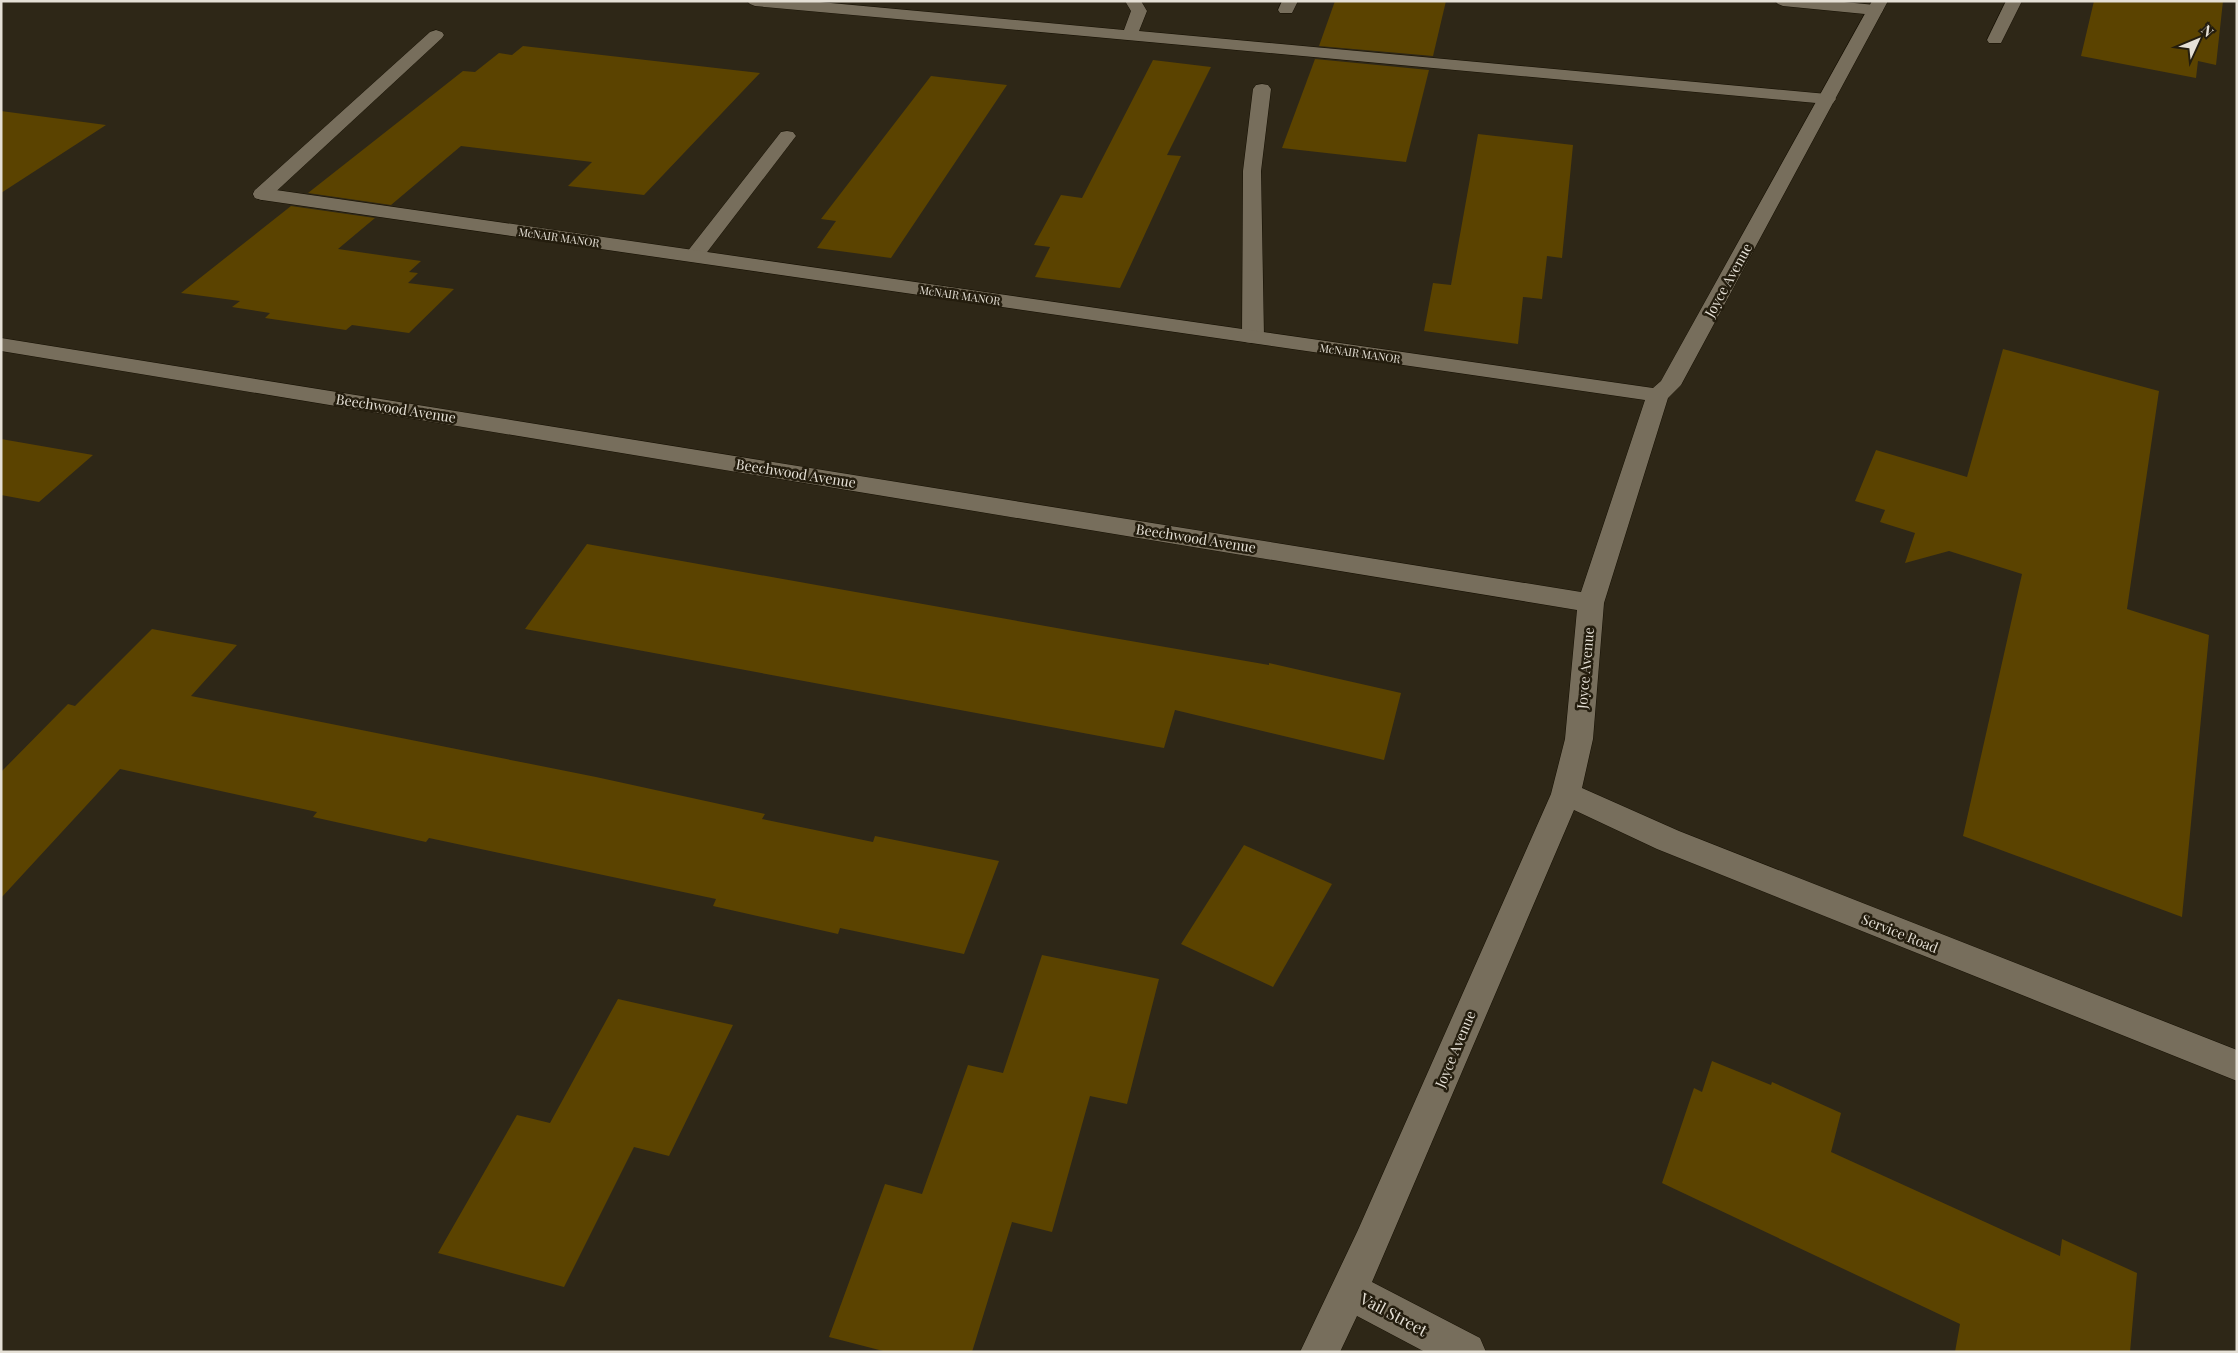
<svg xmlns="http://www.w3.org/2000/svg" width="2238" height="1353" viewBox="0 0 2238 1353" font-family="'Playfair Display',serif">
  <rect width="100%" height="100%" fill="#2e2717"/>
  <g fill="#5b4300">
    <path d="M1335 1H1446L1433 56 1319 46Z"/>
    <path d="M2094 1H2223L2216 65 2198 61 2196 78 2081 56Z"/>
    <path d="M523 46 760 73 644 195 568 186 592 162 461 146 391 205 308 193 463 71 475 72 499 53 512 55Z"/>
    <path d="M1315 59 1429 70 1406 162 1282 148Z"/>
    <path d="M1153 60 1211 67 1167 155 1181 156 1120 288 1035 277 1050 247 1034 245 1061 195 1082 198Z"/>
    <path d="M931 76 1007 85 891 258 817 248 836 221 821 219Z"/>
    <path d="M1 111 106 125 1 193Z"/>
    <path d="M1478 134 1573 145 1562 258 1547 256 1542 299 1523 297 1518 344 1424 331 1433 283 1451 285Z"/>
    <path d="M291 206 375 218 338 249 421 261 409 272 418 273 408 283 454 289 409 333 352 325 346 330 265 318 270 313 232 307 240 301 181 293Z"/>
    <path d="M2003 349 2159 391 2127 609 2209 635 2182 917 1963 836 2022 574 1949 551 1905 563 1915 533 1880 522 1885 510 1855 501 1876 450 1967 477Z"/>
    <path d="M1 439 93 455 39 502 1 495Z"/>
    <path d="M587 544 1079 632 1269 665V663L1401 693 1384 760 1175 710 1164 748 525 629Z"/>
    <path d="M152 629 237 645 191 696 596 777 765 814 762 819 873 842 875 836 999 861 964 954 840 928 838 934 713 906 716 899 429 838 426 842 313 817 317 812 120 769 1 898V772L68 704 75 706Z"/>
    <path d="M1244 845 1332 884 1273 987 1181 944Z"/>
    <path d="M1042 955 1159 979 1127 1104 1090 1096 1052 1232 1012 1222 972 1352H887L829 1337 885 1184 922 1194 968 1065 1003 1073Z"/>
    <path d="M618 999 733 1025 669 1156 634 1147 564 1287 438 1253 517 1115 550 1123Z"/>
    <path d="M1712 1061 1771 1085 1772 1082 1841 1113 1831 1152 2060 1256 2062 1239 2137 1273 2130 1352H1955L1960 1324 1662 1183 1694 1088 1702 1092Z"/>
  </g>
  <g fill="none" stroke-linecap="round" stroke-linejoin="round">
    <g stroke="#161003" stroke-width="1">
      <g id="service">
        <path d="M747 1H809L1124 30 1131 11 1125 1H1141L1147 11 1139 31 1827 94 1833 95 1836 99 1833 103 1827 104 755 6 750 4Z"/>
        <path d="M1282 1H1298L1292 13H1280L1278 10Z"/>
        <path d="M1775 1H1834L1875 5 1881 7 1883 10 1881 13 1875 15 1783 6 1778 4Z"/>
        <path d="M2006 1H2022L2001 43H1989L1987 40Z"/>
        <path d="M436 30 442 32 444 35 442 38 269 198 262 200 255 198 253 194 255 190 430 32Z"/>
        <path d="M1262 84 1268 85 1271 89 1261 171 1264 337 1261 342 1253 343 1245 342 1242 337 1243 171 1253 89 1256 85Z"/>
        <path d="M787 131 793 132 796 136 701 260 694 262 687 260 684 256 687 252 781 132Z"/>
      </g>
    </g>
    <g stroke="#161003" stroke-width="1">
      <path id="minor" d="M1872 1H1888L1681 385 1668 398 1604 603 1593 739 1582 788 1679 831 2237 1050V1081L1657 849 1574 810 1372 1282 1480 1338 1486 1352H1425L1357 1316 1340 1352H1300L1358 1230 1551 794 1565 739 1577 610 1 351V338L1581 592 1645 400 262 200 255 198 253 194 255 190 262 188 1653 388 1661 381Z"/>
    </g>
    <use href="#service" fill="#776e5c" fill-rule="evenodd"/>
    <use href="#minor" fill="#776e5c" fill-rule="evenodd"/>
  </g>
  <g text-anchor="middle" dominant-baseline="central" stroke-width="5" stroke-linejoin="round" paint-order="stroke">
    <g font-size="11" fill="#e5e0d6" stroke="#241d0e">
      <text transform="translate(559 237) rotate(8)">McNAIR MANOR</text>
      <text transform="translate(960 295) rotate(8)">McNAIR MANOR</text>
      <text transform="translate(1360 353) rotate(8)">McNAIR MANOR</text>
    </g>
    <g font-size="14" fill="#e5e0d6" stroke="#241d0e">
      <text transform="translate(1728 280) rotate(-61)">Joyce Avenue</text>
      <text transform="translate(396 408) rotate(9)">Beechwood Avenue</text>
      <text transform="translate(796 473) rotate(9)">Beechwood Avenue</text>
      <text transform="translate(1196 538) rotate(9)">Beechwood Avenue</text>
      <text transform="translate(1585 668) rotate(-85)">Joyce Avenue</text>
      <text transform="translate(1900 933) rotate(22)">Service Road</text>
      <text transform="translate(1455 1049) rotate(-67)">Joyce Avenue</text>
    </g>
    <g font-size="16" fill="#e5e0d6" stroke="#241d0e">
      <text transform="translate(1394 1314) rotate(28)">Vail Street</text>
    </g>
  </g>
  <rect width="2238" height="1353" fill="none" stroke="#e5e0d6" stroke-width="5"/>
  <g transform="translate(2198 40) rotate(46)" stroke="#241d0e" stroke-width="4" paint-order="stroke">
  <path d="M0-4L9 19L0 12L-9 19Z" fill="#e5e0d6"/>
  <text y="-8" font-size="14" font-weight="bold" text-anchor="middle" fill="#e5e0d6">N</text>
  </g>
</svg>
